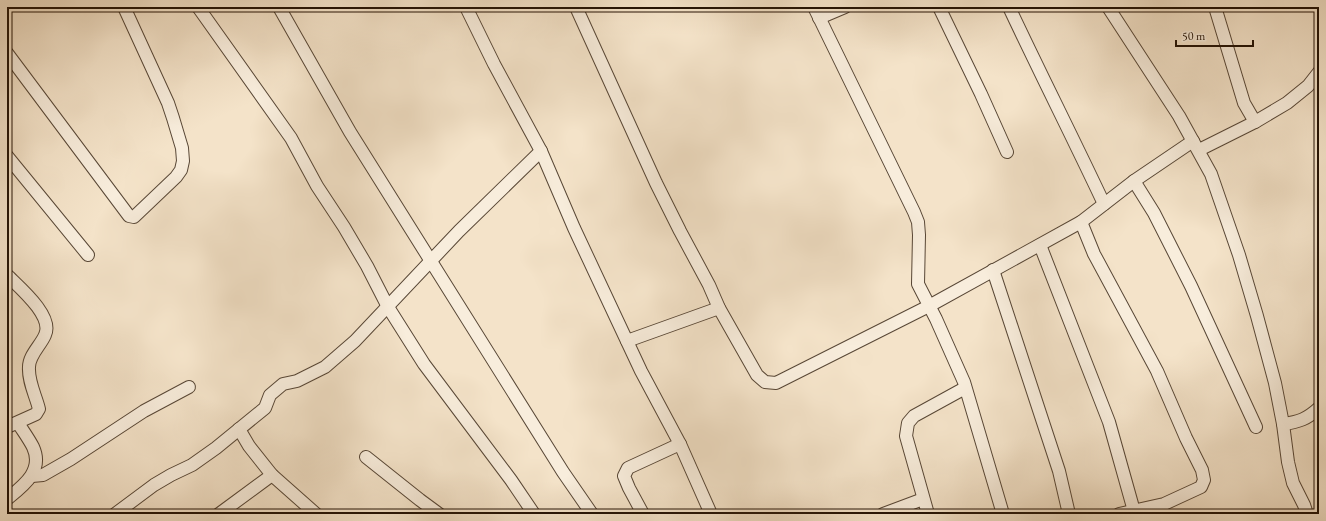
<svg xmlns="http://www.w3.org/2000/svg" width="1326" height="521" viewBox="0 0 1326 521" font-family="'EB Garamond',serif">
  <rect width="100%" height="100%" fill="#f4e3c9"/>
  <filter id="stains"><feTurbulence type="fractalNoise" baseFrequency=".005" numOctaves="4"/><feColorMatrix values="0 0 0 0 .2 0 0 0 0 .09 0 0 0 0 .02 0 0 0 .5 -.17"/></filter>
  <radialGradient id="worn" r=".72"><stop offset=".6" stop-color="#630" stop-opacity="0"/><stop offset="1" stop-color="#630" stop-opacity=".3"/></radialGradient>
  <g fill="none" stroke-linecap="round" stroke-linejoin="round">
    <g stroke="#584736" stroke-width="14">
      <g id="minor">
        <path d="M198 7 291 138 317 186 344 227 367 266 388 307 424 364 511 480 534 514"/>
        <path d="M279 7 350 132 563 472 592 514"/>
        <path d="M466 7 494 64 541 151"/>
        <path d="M576 7 656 183 680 231 709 285 719 308 757 375 765 382 776 383 929 306 1081 222 1134 181 1193 141"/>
        <path d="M814 7 914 212 918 222 919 235 918 284 936 319 964 382 1003 514"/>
        <path d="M939 7 981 94 1007 152"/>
        <path d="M1009 7C1040 73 1073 138 1104 204"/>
        <path d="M1108 7 1179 116 1211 174 1239 255 1257 316 1275 383 1283 424 1288 462 1293 483 1304 505 1307 514"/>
        <path d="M1215 7 1244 103 1255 122"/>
        <path d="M819 18 845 7"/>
        <path d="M7 53 129 216 134 217 176 177 181 170 183 161 182 148 173 118 168 103 124 7"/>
        <path d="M1199 150 1255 122 1287 103 1308 86 1319 72"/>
        <path d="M7 156 88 255"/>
        <path d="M1134 181 1154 213 1191 286 1256 427"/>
        <path d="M1081 222 1094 254 1157 371 1186 438 1202 470 1204 480 1201 487 1164 504 1119 514"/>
        <path d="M1040 245 1109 422 1134 511"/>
        <path d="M993 270 1059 471 1069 514"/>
        <path d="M7 275C19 287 54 316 45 335 41 345 29 355 29 367 28 382 36 396 39 409L36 414 7 427"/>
        <path d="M627 341 719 308"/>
        <path d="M1283 424C1299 422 1307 419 1319 408"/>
        <path d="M239 429 249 446 272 475 316 514"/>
        <path d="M366 457 420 500 439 514"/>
        <path d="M32 476 43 475 71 459 144 411 189 387"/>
        <path d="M7 499C23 486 44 471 33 447 29 439 23 431 18 423"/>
        <path d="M115 514 154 485 171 475 192 465 216 448 265 408 270 395 283 384 297 381 325 367 355 341 459 231 541 151 574 228 618 322 641 371 680 444 711 514"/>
        <path d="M219 514 272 475"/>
        <path d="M643 514 629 488 624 476 628 468 680 444"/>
        <path d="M883 514 923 499"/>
        <path d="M928 514 906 436 908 423 914 416 965 388"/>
      </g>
    </g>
    <use href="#minor" stroke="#f8eddc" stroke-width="12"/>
  </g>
  <rect width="1326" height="521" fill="none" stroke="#f4e3c9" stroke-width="24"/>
  <rect x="8" y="8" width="1310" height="505" fill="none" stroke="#241305" stroke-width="2"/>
  <rect x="12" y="12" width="1302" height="497" fill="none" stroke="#241305"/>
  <path d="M1176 40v6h77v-6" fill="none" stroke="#241305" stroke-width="2"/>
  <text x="1182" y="40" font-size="12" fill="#241305" stroke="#f8eddc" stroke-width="3" paint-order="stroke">50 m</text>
  <rect width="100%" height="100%" filter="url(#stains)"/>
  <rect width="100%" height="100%" fill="url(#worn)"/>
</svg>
